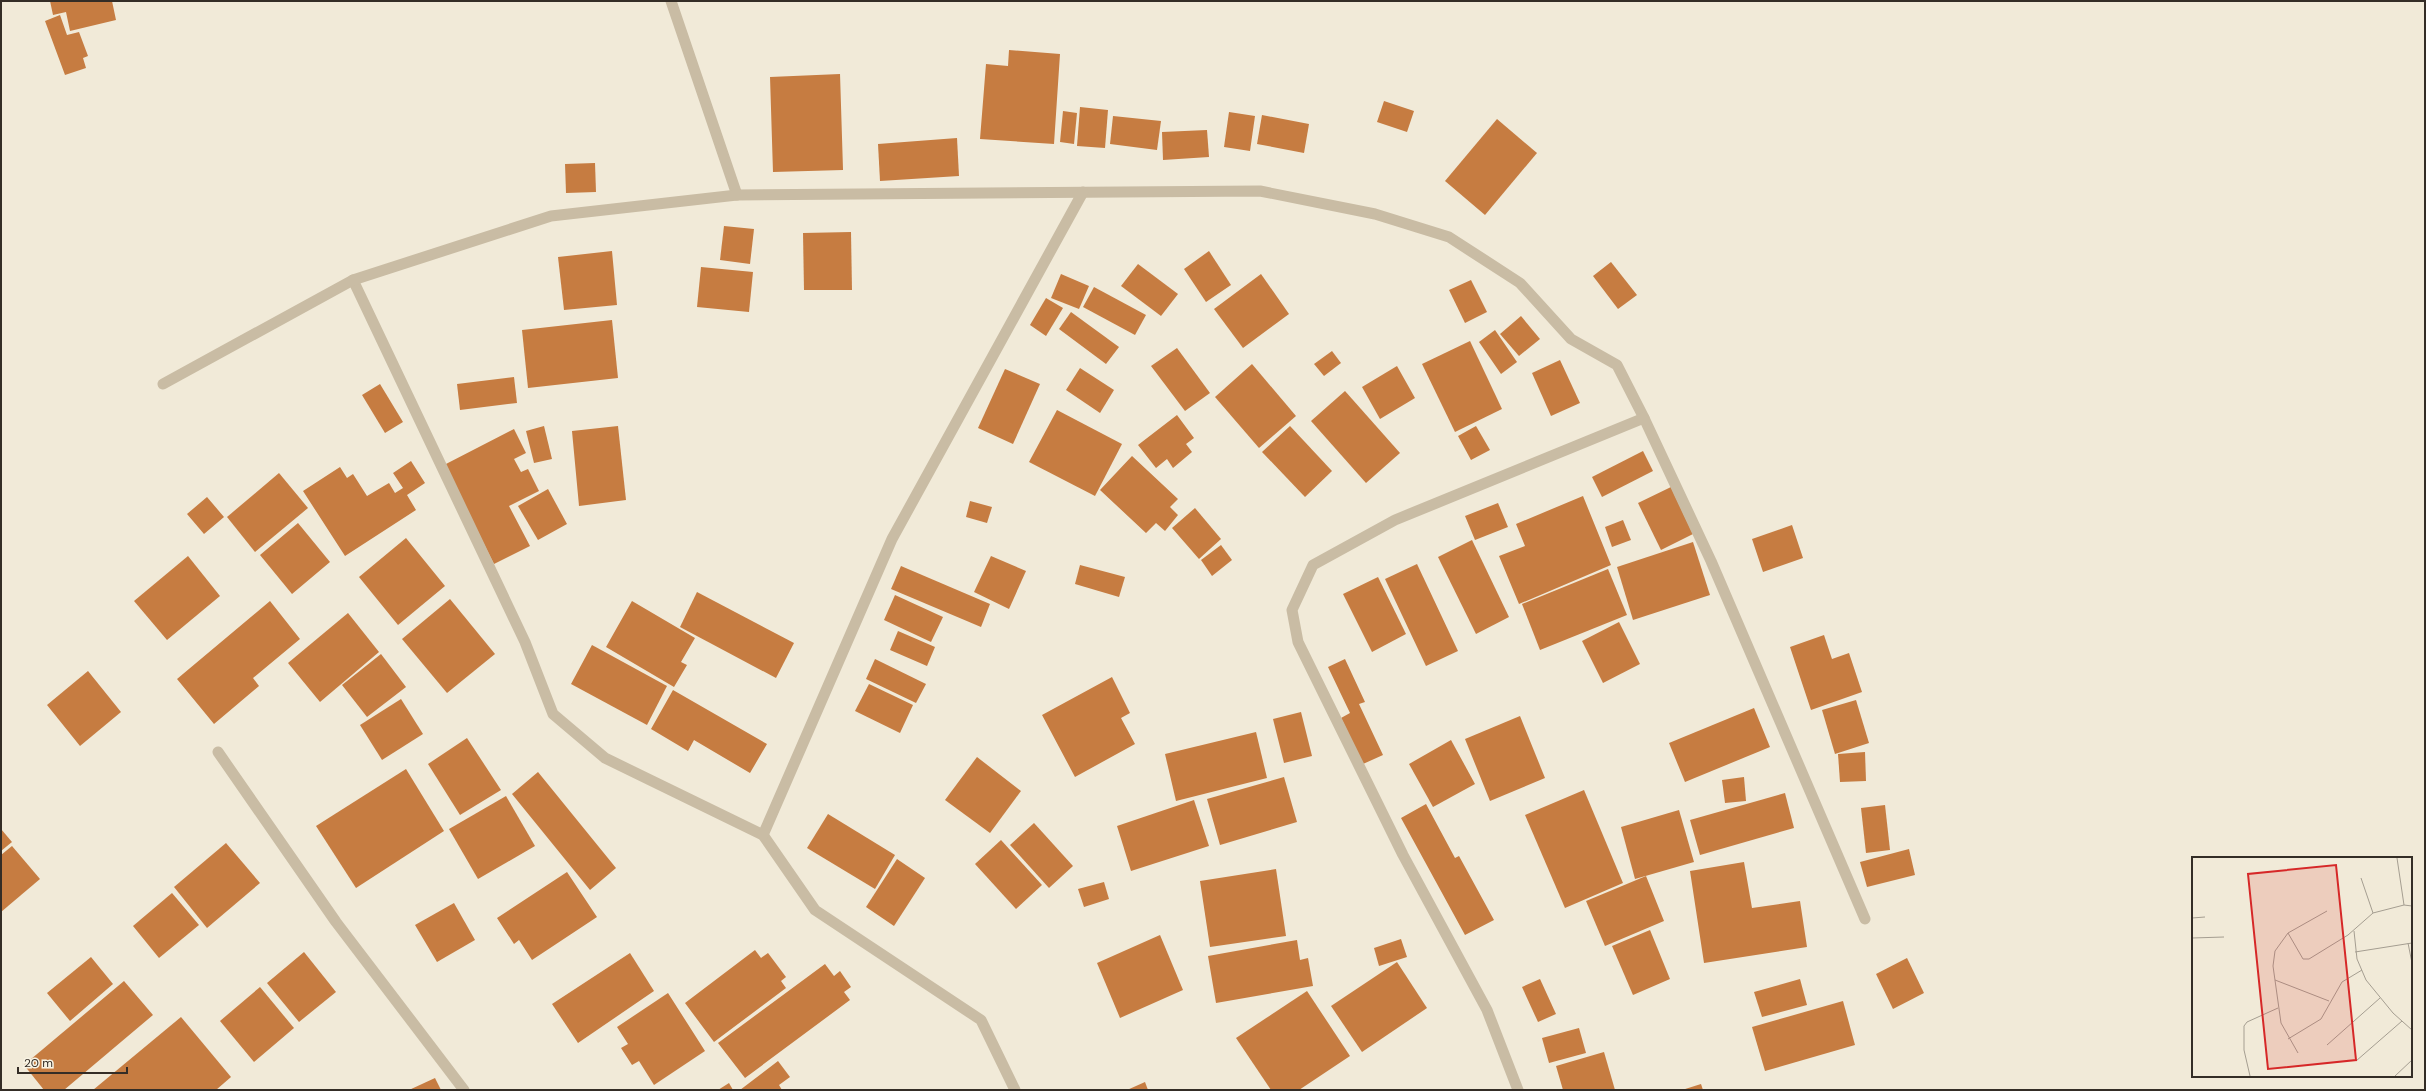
<svg xmlns="http://www.w3.org/2000/svg" width="2426" height="1091" viewBox="0 0 2426 1091" font-family="'DM Sans',sans-serif">
  <rect width="100%" height="100%" fill="#f1ead8"/>
  <g fill="#c67c41">
    <path d="M50 1H112L116 20 70 31 66 12 53 15Z"/>
    <path d="M60 15 67 35 79 32 88 56 83 58 86 68 65 75 45 21Z"/>
    <path d="M1009 50 1060 54 1054 144 980 139 986 64 1008 66Z"/>
    <path d="M840 74 843 170 773 172 770 77Z"/>
    <path d="M1384 101 1414 111 1407 132 1377 122Z"/>
    <path d="M1080 107 1108 110 1105 148 1077 146Z"/>
    <path d="M1063 111 1077 113 1074 144 1060 142Z"/>
    <path d="M1229 112 1255 116 1250 151 1224 147Z"/>
    <path d="M1262 115 1309 124 1304 153 1257 144Z"/>
    <path d="M1113 116 1161 121 1157 150 1110 144Z"/>
    <path d="M1497 119 1537 153 1485 215 1445 181Z"/>
    <path d="M1207 130 1209 157 1163 160 1162 132Z"/>
    <path d="M957 138 959 176 880 181 878 144Z"/>
    <path d="M595 163 596 192 566 193 565 164Z"/>
    <path d="M724 226 754 229 750 264 720 260Z"/>
    <path d="M851 232 852 290H804L803 233Z"/>
    <path d="M612 251 617 305 564 310 558 257Z"/>
    <path d="M1209 251 1231 285 1206 302 1184 269Z"/>
    <path d="M1611 262 1637 295 1618 309 1593 276Z"/>
    <path d="M1138 264 1178 294 1161 316 1121 286Z"/>
    <path d="M701 267 753 272 749 312 697 307Z"/>
    <path d="M1061 274 1089 286 1079 309 1051 298Z"/>
    <path d="M1261 274 1289 314 1243 348 1214 309Z"/>
    <path d="M1471 280 1487 312 1465 323 1449 290Z"/>
    <path d="M1094 287 1146 315 1135 335 1083 307Z"/>
    <path d="M1046 298 1063 308 1046 336 1030 325Z"/>
    <path d="M1071 312 1119 347 1106 364 1059 329Z"/>
    <path d="M1521 316 1540 339 1519 356 1500 334Z"/>
    <path d="M612 320 618 378 528 388 522 330Z"/>
    <path d="M1495 330 1517 362 1501 374 1479 342Z"/>
    <path d="M1470 341 1502 409 1455 432 1422 364Z"/>
    <path d="M1177 348 1210 393 1185 411 1151 366Z"/>
    <path d="M1332 351 1341 363 1324 376 1314 364Z"/>
    <path d="M1560 360 1580 403 1551 416 1532 373Z"/>
    <path d="M1252 364 1296 416 1259 448 1215 397Z"/>
    <path d="M1397 366 1415 398 1380 419 1362 387Z"/>
    <path d="M1080 368 1114 390 1100 413 1066 390Z"/>
    <path d="M1005 369 1040 384 1013 444 978 428Z"/>
    <path d="M514 377 517 403 460 410 457 384Z"/>
    <path d="M380 384 403 422 385 433 362 395Z"/>
    <path d="M1345 391 1400 453 1366 483 1311 421Z"/>
    <path d="M1057 410 1122 444 1095 496 1029 462Z"/>
    <path d="M1177 415 1194 438 1186 444 1192 452 1173 468 1167 459 1156 468 1138 445Z"/>
    <path d="M544 426 552 459 534 463 526 431Z"/>
    <path d="M618 426 626 500 579 506 572 431Z"/>
    <path d="M1290 426 1332 471 1305 497 1262 452Z"/>
    <path d="M1476 426 1490 450 1471 460 1458 436Z"/>
    <path d="M514 429 526 453 514 459 521 472 528 469 539 491 509 506 530 546 494 564 444 465Z"/>
    <path d="M1643 451 1653 471 1602 497 1592 477Z"/>
    <path d="M1132 456 1178 499 1170 507 1178 515 1165 531 1156 523 1146 533 1100 490Z"/>
    <path d="M411 461 425 483 407 495 416 510 345 556 303 491 340 467 347 478 353 474 367 496 389 483 395 493 403 488 393 473Z"/>
    <path d="M279 473 308 508 255 552 227 517Z"/>
    <path d="M1671 487 1693 534 1661 550 1638 503Z"/>
    <path d="M548 489 567 524 538 540 518 506Z"/>
    <path d="M1583 496 1611 565 1519 604 1499 556 1525 546 1516 524Z"/>
    <path d="M207 497 224 517 204 534 187 514Z"/>
    <path d="M970 501 992 507 987 523 966 517Z"/>
    <path d="M1498 503 1508 527 1475 540 1465 516Z"/>
    <path d="M1195 508 1221 539 1199 559 1172 528Z"/>
    <path d="M1623 520 1631 540 1612 547 1605 527Z"/>
    <path d="M298 523 330 562 292 594 260 555Z"/>
    <path d="M1792 525 1803 558 1763 572 1752 539Z"/>
    <path d="M406 538 445 586 398 625 359 577Z"/>
    <path d="M1472 540 1509 617 1476 634 1438 557Z"/>
    <path d="M1693 542 1710 595 1633 620 1617 567Z"/>
    <path d="M1221 545 1232 560 1212 576 1201 560Z"/>
    <path d="M188 556 220 596 167 640 134 601Z"/>
    <path d="M991 556 1026 571 1009 609 974 592Z"/>
    <path d="M1417 564 1458 651 1426 666 1385 579Z"/>
    <path d="M1080 565 1125 577 1119 597 1075 584Z"/>
    <path d="M901 566 990 604 981 627 891 589Z"/>
    <path d="M1608 569 1627 615 1540 650 1522 604Z"/>
    <path d="M1378 577 1406 634 1372 652 1343 594Z"/>
    <path d="M697 592 794 643 776 678 680 627Z"/>
    <path d="M895 595 943 617 931 642 884 620Z"/>
    <path d="M450 599 495 654 447 693 402 639Z"/>
    <path d="M270 601 300 639 253 678 259 686 214 724 177 679Z"/>
    <path d="M632 601 695 638 681 662 687 665 674 687 606 647Z"/>
    <path d="M348 613 379 652 320 702 288 663Z"/>
    <path d="M1619 622 1640 664 1603 683 1582 641Z"/>
    <path d="M898 631 935 647 927 666 890 650Z"/>
    <path d="M1824 635 1832 659 1849 653 1862 692 1811 710 1790 647Z"/>
    <path d="M592 645 667 686 647 725 571 684Z"/>
    <path d="M381 654 406 687 367 717 342 685Z"/>
    <path d="M875 659 926 684 916 703 866 679Z"/>
    <path d="M1345 659 1365 702 1359 704 1383 755 1363 764 1341 718 1350 713 1328 667Z"/>
    <path d="M88 671 121 712 80 746 47 705Z"/>
    <path d="M1112 677 1130 713 1121 718 1135 744 1075 777 1042 715Z"/>
    <path d="M869 684 913 705 900 733 855 711Z"/>
    <path d="M673 690 767 744 750 773 694 740 688 751 651 729Z"/>
    <path d="M401 699 423 734 382 760 360 725Z"/>
    <path d="M1856 700 1869 743 1835 754 1822 710Z"/>
    <path d="M1754 708 1770 747 1685 782 1669 743Z"/>
    <path d="M1301 712 1312 756 1284 763 1273 719Z"/>
    <path d="M1520 716 1545 778 1490 801 1465 739Z"/>
    <path d="M1256 732 1267 778 1176 801 1165 754Z"/>
    <path d="M467 738 501 790 460 815 428 764Z"/>
    <path d="M1451 740 1475 784 1433 807 1409 764Z"/>
    <path d="M1865 752 1866 781 1840 782 1838 754Z"/>
    <path d="M977 757 1021 791 990 833 945 800Z"/>
    <path d="M406 769 444 831 356 888 316 826Z"/>
    <path d="M538 772 616 868 590 890 512 794Z"/>
    <path d="M1284 777 1297 822 1220 845 1207 799Z"/>
    <path d="M1744 777 1746 801 1725 803 1722 780Z"/>
    <path d="M1584 790 1623 883 1565 908 1525 815Z"/>
    <path d="M1785 793 1794 828 1700 855 1690 820Z"/>
    <path d="M506 796 535 846 478 879 449 829Z"/>
    <path d="M1194 800 1209 846 1131 871 1117 826Z"/>
    <path d="M1426 804 1455 858 1459 856 1494 920 1465 935 1401 818Z"/>
    <path d="M1885 805 1890 850 1866 853 1861 808Z"/>
    <path d="M1679 810 1694 862 1635 879 1621 827Z"/>
    <path d="M828 814 895 855 875 889 807 848Z"/>
    <path d="M1034 823 1073 866 1049 888 1010 845Z"/>
    <path d="M1 829 12 842 1 851Z"/>
    <path d="M1001 840 1042 885 1016 909 975 864Z"/>
    <path d="M226 843 260 883 207 928 174 887Z"/>
    <path d="M12 846 40 879 1 912V855Z"/>
    <path d="M1909 849 1915 875 1867 887 1860 862Z"/>
    <path d="M897 859 925 878 894 926 866 907Z"/>
    <path d="M1744 862 1752 908 1800 901 1807 947 1704 963 1690 871Z"/>
    <path d="M1276 869 1286 936 1210 947 1200 881Z"/>
    <path d="M567 872 597 917 532 960 519 940 514 944 497 918Z"/>
    <path d="M1646 876 1664 921 1605 946 1586 901Z"/>
    <path d="M1104 882 1109 899 1084 907 1078 889Z"/>
    <path d="M172 893 199 925 159 958 133 926Z"/>
    <path d="M454 903 475 940 437 962 415 925Z"/>
    <path d="M1650 930 1670 979 1633 995 1612 946Z"/>
    <path d="M1160 935 1183 990 1120 1018 1097 963Z"/>
    <path d="M1401 939 1407 957 1379 966 1374 948Z"/>
    <path d="M1297 940 1300 960 1308 958 1313 986 1216 1003 1208 956Z"/>
    <path d="M755 950 761 958 768 953 786 977 781 981 786 988 714 1042 685 1003Z"/>
    <path d="M304 952 336 992 299 1022 267 983Z"/>
    <path d="M630 953 654 991 578 1043 552 1004Z"/>
    <path d="M91 957 113 984 70 1021 47 993Z"/>
    <path d="M1907 958 1924 993 1893 1009 1876 974Z"/>
    <path d="M1397 962 1427 1008 1362 1052 1331 1006Z"/>
    <path d="M825 964 834 976 840 971 851 987 844 992 850 1000 745 1078 718 1043Z"/>
    <path d="M1540 979 1556 1014 1538 1022 1522 987Z"/>
    <path d="M1800 979 1807 1005 1762 1017 1754 992Z"/>
    <path d="M124 981 153 1015 64 1090H44L24 1065Z"/>
    <path d="M260 987 294 1028 254 1062 220 1021Z"/>
    <path d="M1307 991 1350 1056 1299 1090H1271L1236 1038Z"/>
    <path d="M668 993 705 1051 654 1085 639 1061 632 1065 621 1048 628 1044 617 1027Z"/>
    <path d="M1843 1001 1855 1045 1765 1071 1752 1027Z"/>
    <path d="M181 1017 231 1077 216 1090H93Z"/>
    <path d="M1579 1028 1586 1053 1549 1063 1542 1038Z"/>
    <path d="M1604 1052 1615 1090H1563L1556 1066Z"/>
    <path d="M778 1061 790 1077 779 1085 782 1090H740Z"/>
    <path d="M435 1078 441 1090H409Z"/>
    <path d="M1145 1082 1148 1090H1127Z"/>
    <path d="M729 1083 733 1090H718Z"/>
    <path d="M1701 1084 1703 1090H1682Z"/>
  </g>
  <g fill="none" stroke-linecap="round" stroke-linejoin="round">
    <g stroke="#c9bca4" stroke-width="11">
      <path d="M671 1 737 195"/>
      <path d="M353 280 525 642 553 714 605 758 763 835 815 910 981 1020 1015 1090"/>
      <path d="M163 384 353 280 551 216 737 195 1260 191 1375 214 1449 237 1520 283 1571 339 1617 365 1644 418"/>
      <path d="M218 752 336 922 464 1090"/>
      <path d="M763 835 892 539 1083 192"/>
      <path d="M1518 1090 1487 1010 1403 855 1298 642 1292 610 1313 565 1395 520 1644 418 1711 561 1865 919"/>
    </g>
  </g>
  <g transform="translate(2192 857)">
    <rect width="220" height="220" fill="#f1ead8"/>
    <path fill="none" stroke="#a59e91" stroke-width="1" d="M205 1 212 48M169 21 181 56M135 54 96 76 111 102H117L156 78 181 56 212 48 220 49M0 61 13 60M162 74 165 102 174 123 201 156 220 173M96 76 83 94 81 109 89 166 106 196M0 81 32 80M216 86 220 106M163 95 220 86M83 123 137 144M96 182 129 162 150 125 170 113M135 188 188 141M164 204 210 164M58 219 52 193V169L55 165 86 151M203 219 220 203"/>
    <path fill="#d62828" fill-opacity="0.15" stroke="#d62828" stroke-width="2" d="M144 8 164 203 76 212 56 17Z"/>
    <rect width="220" height="220" fill="none" stroke="#342d26" stroke-width="2"/>
  </g>
  <rect width="2426" height="1091" fill="none" stroke="#342d26" stroke-width="4"/>
  <path d="M18 1067v6h109v-6" fill="none" stroke="#342d26" stroke-width="2"/>
  <text x="24" y="1067" font-size="12" fill="#342d26" stroke="#f9f4e4" stroke-width="3" paint-order="stroke">20 m</text>
</svg>
